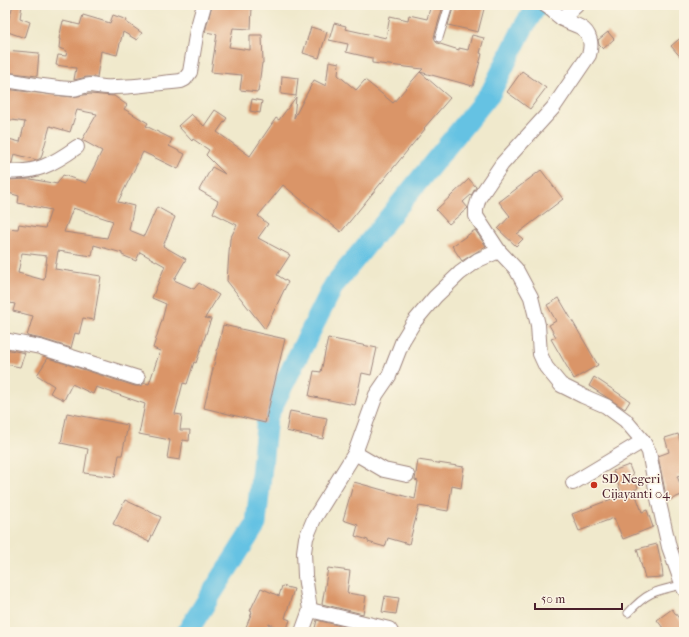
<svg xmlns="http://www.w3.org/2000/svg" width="689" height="637" viewBox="0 0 689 637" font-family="'IM FELL French Canon',serif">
  <rect width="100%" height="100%" fill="#fcf5e5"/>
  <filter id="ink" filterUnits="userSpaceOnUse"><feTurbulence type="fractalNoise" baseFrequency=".025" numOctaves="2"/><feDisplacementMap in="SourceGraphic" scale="8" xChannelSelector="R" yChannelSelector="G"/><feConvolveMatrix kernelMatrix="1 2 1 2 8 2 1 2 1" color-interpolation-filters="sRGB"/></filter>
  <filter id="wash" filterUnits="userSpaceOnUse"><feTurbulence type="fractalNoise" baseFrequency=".012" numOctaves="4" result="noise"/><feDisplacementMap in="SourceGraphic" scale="16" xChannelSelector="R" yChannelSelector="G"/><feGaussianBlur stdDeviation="0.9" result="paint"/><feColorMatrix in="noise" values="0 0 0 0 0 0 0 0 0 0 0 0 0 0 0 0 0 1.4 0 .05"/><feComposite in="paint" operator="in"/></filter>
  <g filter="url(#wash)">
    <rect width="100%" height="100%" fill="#f0e9cc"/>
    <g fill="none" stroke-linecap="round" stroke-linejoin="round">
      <path stroke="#65c2e3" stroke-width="21" d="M187 632 256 524 267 417 334 285 491 92 523 28 537 5"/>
    </g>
    <g id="blocks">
      <g fill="#da9567" fill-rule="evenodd">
        <path d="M13 5H22L20 18 30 22 25 38 5 31Z"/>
        <path d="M212 5H242L241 6 252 7 251 29 233 28 229 47 250 50V35H262L263 63H262L258 92 240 90 242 75 211 72 217 34 205 32Z"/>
        <path d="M431 5 443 6 434 37 437 43 459 50V48L468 50 472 35 484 38 480 53 482 54 473 86 420 72 423 69 372 63V58L346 52 348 44 329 40 334 23 346 26 345 29 386 38 390 16 408 20 409 15 427 19Z"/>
        <path d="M459 5H485L478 32 448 25 453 8 458 9Z"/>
        <path d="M83 15 110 23 113 15 127 20 126 22 142 33 137 40 123 32 117 55 101 51 97 77H87L74 80 76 68 56 65 58 55 66 56 67 51 59 48 60 39H59L63 21 80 25Z"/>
        <path d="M311 27 327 32 319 58 303 53Z"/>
        <path d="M608 32 614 39 603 49 599 45 598 40Z"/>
        <path d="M684 35V61L671 46Z"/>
        <path d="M5 50 39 53 37 76 5 72Z"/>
        <path d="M329 61 339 63 338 75 356 90 365 80 393 103 420 72 450 98 424 128 425 129 341 232 283 185 258 216 268 224 258 238 290 255 277 275 288 282 265 329 227 281 230 239 237 225 213 213 218 201 199 190 212 167 225 174 206 155 209 150 193 139 192 141 178 126 191 114 204 126 215 110 227 118 217 132 250 156 276 118 279 120 296 97 294 118 314 80 326 86Z"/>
        <path d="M522 71 546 88 530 109 507 92Z"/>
        <path d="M282 76 298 78 296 96 281 94Z"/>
        <path d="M5 89 72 97 90 94 114 96 127 105 124 109 148 123 146 126 172 139 169 146 185 154 178 169 143 152 118 202 134 206 129 230 144 236 157 207 175 217 163 246 186 259 174 280 194 289 199 283 219 295 205 318 211 319 196 363 194 362 187 384 183 383 175 414 182 415 180 430H190L189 441 183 440 180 460 167 458 170 440 139 434 145 404 96 387 93 394 72 384 64 400 50 393 54 386 37 375 48 358 135 386H140L145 383 149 384 160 351 153 348 162 320 166 304 152 298 165 266 140 252 136 261 122 255V253L94 245 92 256 58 251 55 269 101 276 94 320 83 318 79 334 75 333 71 348 42 339 27 336 33 316 13 311 15 304 5 302V228L18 229 19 224 45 228 51 210 18 203 19 196 5 192V180L31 179 57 184 63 175 86 183 102 151 82 140 97 114 77 110 70 132 50 126 41 158 37 160 14 154 12 163H5V138L20 142 25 122 5 119ZM73 208 113 221 107 238 64 232ZM22 253 47 256 44 280 18 273Z"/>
        <path d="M252 99 262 101 260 113 250 111Z"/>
        <path d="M541 170 563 199 517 234 523 239 516 246 498 229 510 216 499 202Z"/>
        <path d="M469 179 476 187 472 194 463 202 468 208 449 224 436 210Z"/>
        <path d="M475 230 486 246 462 261 452 246Z"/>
        <path d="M559 298 598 365 574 379 551 339 556 337 549 325 556 321 547 305Z"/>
        <path d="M223 325 285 339 265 423 204 408Z"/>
        <path d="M328 338 377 348 371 375 362 373 355 405 309 396 314 371 321 372Z"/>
        <path d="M5 349 25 353 20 367 5 364Z"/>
        <path d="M594 377 630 401 625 409 589 386Z"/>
        <path d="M290 411 327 418 323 439 286 431Z"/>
        <path d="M67 413 128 425 122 455H119L115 477 84 473 88 449 61 443Z"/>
        <path d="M678 434 684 453V474L677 476 684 494 667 501 658 456 669 452 665 438Z"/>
        <path d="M418 460 464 467 461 488 452 486 448 511 419 506 409 544 388 538 385 547 368 542V540L355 536 358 525 343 520 354 482 415 499 418 481 415 480Z"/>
        <path d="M629 465 638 488 634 490 642 512 647 510 653 527 623 539 614 518 579 531 572 514 622 495 613 471Z"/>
        <path d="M125 500 161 517 149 542 113 524Z"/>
        <path d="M657 544 662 567 663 577 645 578 637 549Z"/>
        <path d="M328 568 350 571 347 593 366 596 363 614 322 604Z"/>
        <path d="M282 586 294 589 285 618 290 620 286 631 269 624 266 632H244L252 612 250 611 261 588 279 596Z"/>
        <path d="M385 596 399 598 396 614 382 612Z"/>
        <path d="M672 609 684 625V632H666L657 620Z"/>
        <path d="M317 620 361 631V632H314Z"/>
      </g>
    </g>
  </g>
  <g filter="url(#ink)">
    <use href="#blocks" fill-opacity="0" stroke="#9d847c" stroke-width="1"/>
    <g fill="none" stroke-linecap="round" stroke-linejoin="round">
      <g stroke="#9d847c" stroke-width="9">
        <g id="lane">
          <path d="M439 38 449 5"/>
          <path d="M628 613C647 592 655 591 682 585"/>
        </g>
      </g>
      <g stroke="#9d847c" stroke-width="16">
        <g id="street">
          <path d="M545 5C552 9 556 15 563 19 568 23 575 24 580 27 591 33 592 45 589 55L553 108 502 164 479 198 476 208V216L499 251 516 269 531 297 538 325 540 354 546 367 561 385 583 396 606 406 625 420 643 441 649 452 657 494 669 547 684 589"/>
          <path d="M562 19 577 5"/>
          <path d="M5 80C27 83 49 88 72 89 78 89 83 85 90 85 98 86 106 88 114 87 136 87 159 83 181 81L185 79 190 72 197 30 204 5"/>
          <path d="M5 171C36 174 53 164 77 147"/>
          <path d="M5 340 40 347 138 378"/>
          <path d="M355 453 384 470 407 475"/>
          <path d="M573 483 643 441"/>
          <path d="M310 610 385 628 389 629 391 632"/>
          <path d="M302 632 310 610 305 576 304 552 306 538 314 519 355 453 376 395 389 376 403 340 414 322 435 297 460 273 478 260 499 251"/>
        </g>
      </g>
      <use href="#lane" stroke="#fff" stroke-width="7"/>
      <use href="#street" stroke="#fff" stroke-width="14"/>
    </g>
  </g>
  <circle fill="#c8321e" stroke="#fcf5e5" stroke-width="1.5" cx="594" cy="485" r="4"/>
  <g text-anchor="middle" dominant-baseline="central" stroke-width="3" stroke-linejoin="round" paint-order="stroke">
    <g font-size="13" fill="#4a1f2b" stroke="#fcf5e5" text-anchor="start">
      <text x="602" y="478">SD Negeri<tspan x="602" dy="15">Cijayanti 04</tspan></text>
    </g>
  </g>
  <rect width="689" height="637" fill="none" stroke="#fcf5e5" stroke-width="20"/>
  <path d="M535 603v6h87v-6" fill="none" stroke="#4a1f2b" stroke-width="2"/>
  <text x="541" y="603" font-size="12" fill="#4a1f2b" stroke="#fcf5e5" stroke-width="3" paint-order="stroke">50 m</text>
</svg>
